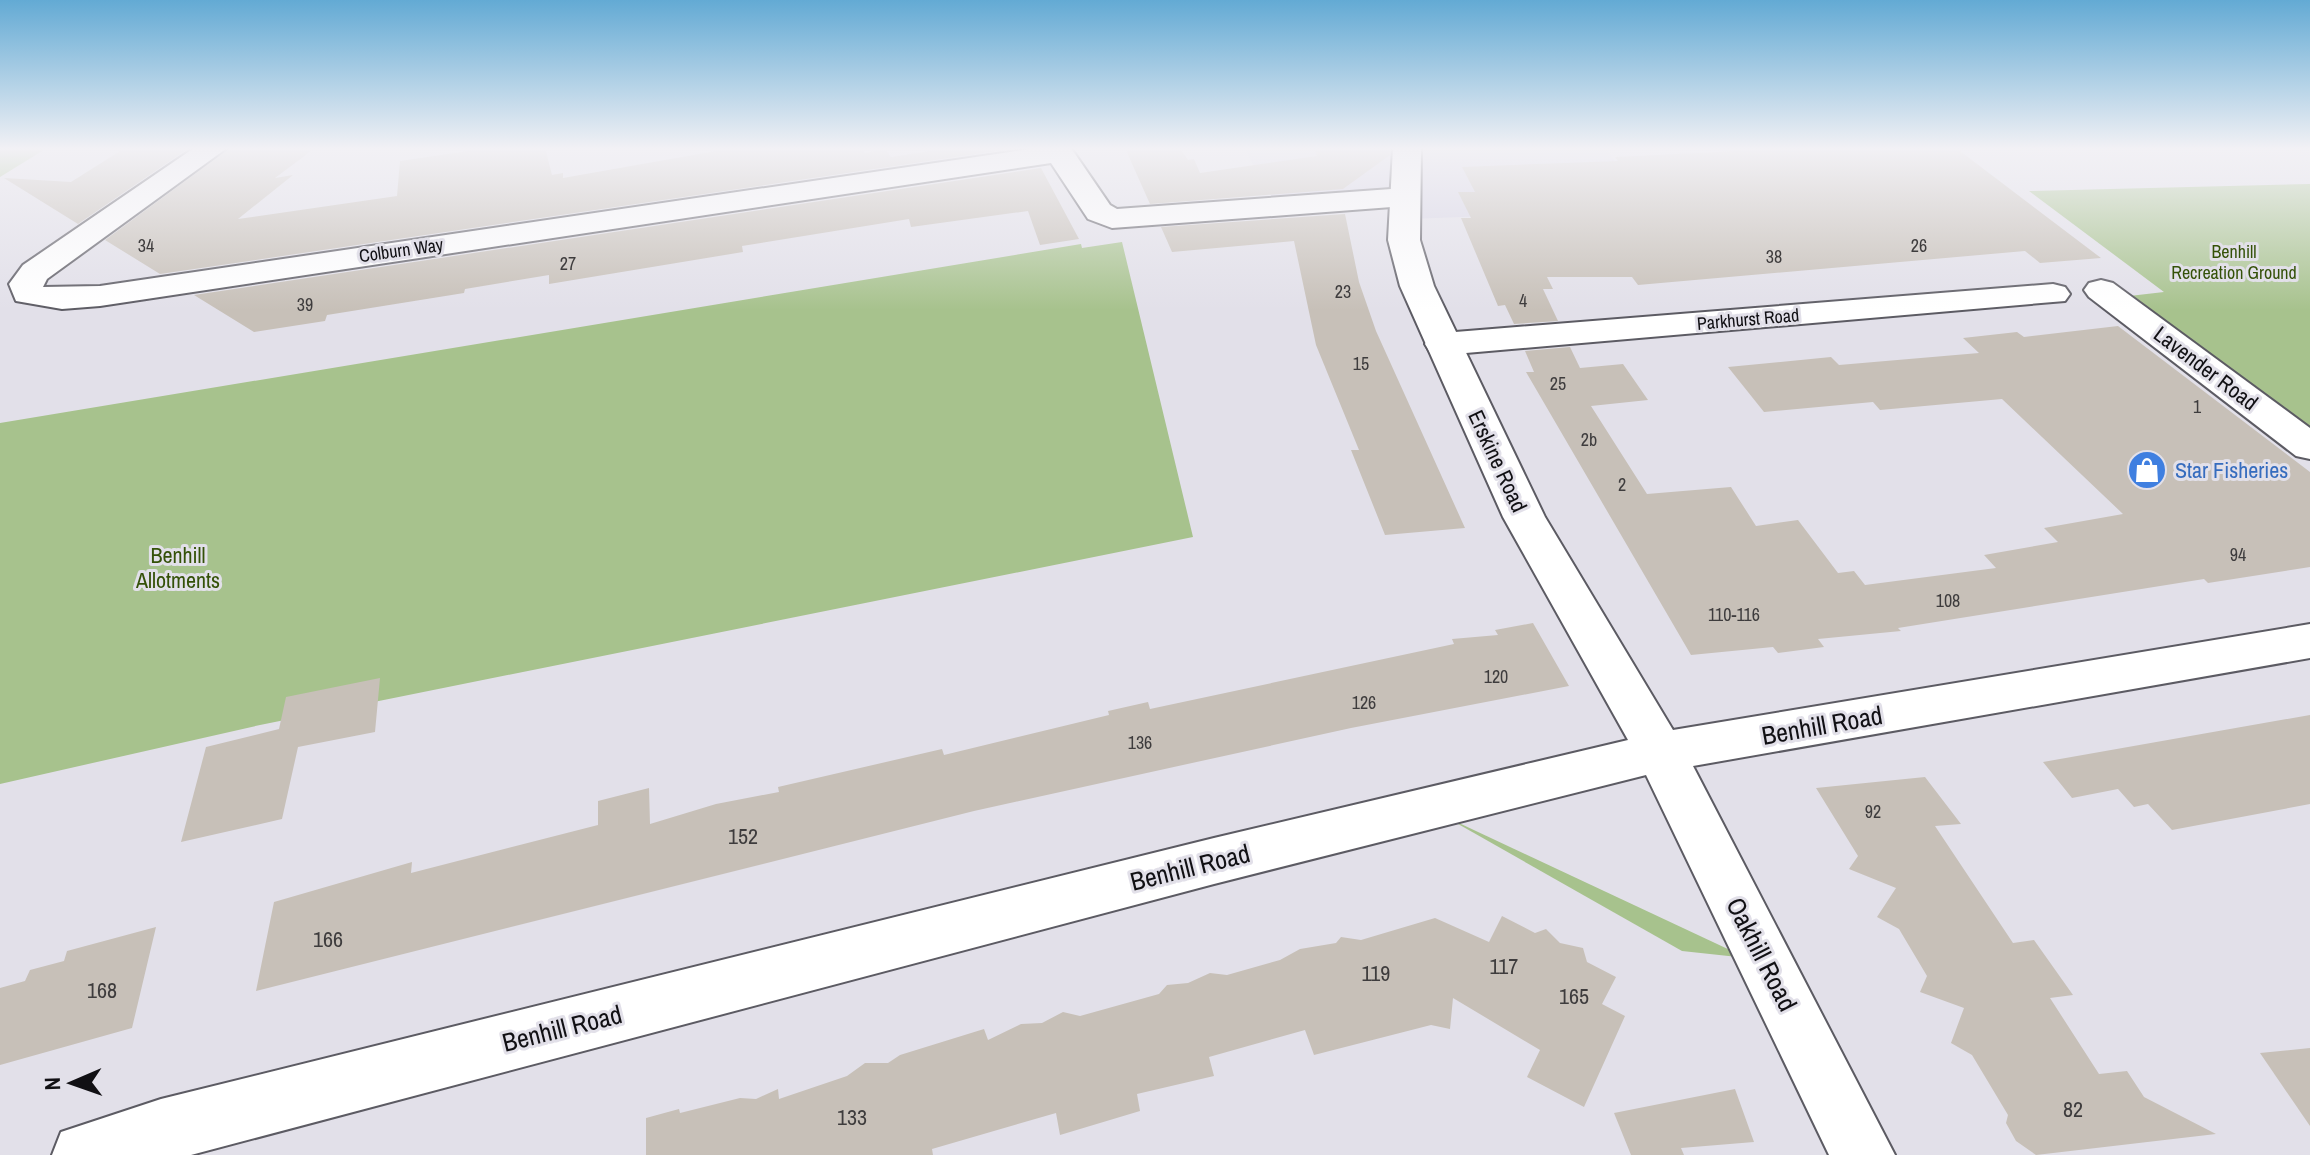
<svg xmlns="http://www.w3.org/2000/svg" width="2310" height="1155" viewBox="0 0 2310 1155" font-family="'Archivo Narrow',sans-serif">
  <rect width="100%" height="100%" fill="#e2e0e9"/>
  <path fill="#d7d4e5" d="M1244 148H1605L1656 216 1569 213 1410 219 1411 194 1274 203Z"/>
  <g fill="#a7c28d">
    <path d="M0 148H47L0 177Z"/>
    <path d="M2310 184V447L2112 298 2164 292 2029 191Z"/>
    <path d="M1122 242 1193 537 260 725 0 784V423L1081 244 1082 248Z"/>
    <path d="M1444 816 1747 958 1682 951Z"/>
  </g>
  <g fill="#c7c0b8">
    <path d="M125 148H189L78 224 4 178 71 182Z"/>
    <path d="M230 148H315L275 178 293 175 238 219 397 196 400 161 488 148H545L552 175 563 173V178L733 148H860L865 153 885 149 891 157 950 148H1017L160 274 105 240Z"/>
    <path d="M1125 148H1180L1188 160 1194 159 1200 173 1317 156 1314 148H1390V155L1343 189 1150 204Z"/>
    <path d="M1756 148H1956L2101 258 2040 263 2025 251 1638 285 1632 277H1547L1553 289H1543L1558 321 1514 324 1505 305 1498 306 1461 218H1471L1458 192H1475L1462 167 1618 161 1615 157 1758 150Z"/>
    <path d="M1041 168 1079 239 1040 245 1028 211 911 227 909 219 742 246 743 252 549 284V275L465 289 464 293 327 315 325 321 254 332 194 295Z"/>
    <path d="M1345 214 1359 282 1376 331 1465 528 1385 535 1351 450H1359L1316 345 1294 241 1172 252 1161 227Z"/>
    <path d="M2118 326 2310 472V567L2208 583 2204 579 1898 628 1901 631 1818 639 1824 647 1778 653 1773 647 1691 655 1526 372H1534L1525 351 1570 347 1580 368 1623 364 1648 400 1591 406 1647 494 1731 487 1756 526 1798 520 1838 573 1854 571 1865 585 1996 568 1984 555 2058 542 2044 528 2123 514 2002 399 1880 410 1873 402 1764 412 1728 367 1831 357 1839 365 1979 353 1963 338 2017 332 2024 337Z"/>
    <path d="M1533 623 1569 686 1351 728 974 811 256 991 274 902 412 862 411 873 598 825V801L649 788 650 824 716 804 779 792 778 787 942 749 944 755 1109 715 1108 711 1148 702 1150 709 1454 644 1452 639 1498 635 1495 630Z"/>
    <path d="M380 678 375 732 298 747 282 819 181 842 206 747 279 729 286 697Z"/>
    <path d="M2310 715V804L2172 830 2148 804 2134 807 2118 789 2072 798 2043 762Z"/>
    <path d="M1925 777 1961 824 1935 826 2013 943 2034 940 2073 995 2050 998 2099 1074 2127 1071 2144 1097 2216 1134 2036 1155 2016 1141 2006 1123 2008 1115 1972 1055 1951 1043 1964 1008 1920 992 1927 976 1899 929 1877 917 1896 888 1849 869 1858 856 1816 788Z"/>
    <path d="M1502 916 1535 933 1546 929 1560 943 1583 948 1587 962 1616 977 1602 1004 1625 1016 1584 1107 1527 1077 1540 1050 1453 998 1450 1029 1431 1025 1314 1055 1305 1030 1209 1057 1214 1076 1137 1094 1140 1111 1060 1135 1056 1113 932 1149 933 1155H646V1118L679 1109 680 1113 740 1098 756 1099 778 1089 779 1099 847 1076 865 1063H888L900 1055 984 1029 988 1040 1021 1024 1042 1023 1063 1012 1080 1016 1159 994 1167 985 1188 983 1210 973 1227 975 1280 960 1300 949 1336 943 1341 937 1361 940 1435 918 1489 942Z"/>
    <path d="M156 927 132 1028 0 1065V988L25 981 30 970 64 961 67 951Z"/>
    <path d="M2310 1048V1126L2260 1053Z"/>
    <path d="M1735 1089 1754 1142 1681 1148 1684 1155H1631L1614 1113Z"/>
  </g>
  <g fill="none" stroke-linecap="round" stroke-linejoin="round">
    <g stroke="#5c5b63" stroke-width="4">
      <g id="minor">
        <path d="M194 148H227L47 279 43 287 100 286 1036 148H1071L1110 205 1117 209 1405 188 1416 191 1420 197 1416 203 1405 206 1112 228 1088 219 1051 163 100 306 62 309 16 301 9 284 23 265Z"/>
        <path d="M2101 280 2113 283 2310 428V459L2296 456 2089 297 2084 290 2089 283Z"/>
        <path d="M2053 284 2065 287 2070 294 2065 301 1443 355 1430 352 1425 344 1430 336 1443 333Z"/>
      </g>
    </g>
    <g stroke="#5c5b63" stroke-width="4">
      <path id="tertiary" d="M1393 148H1421L1420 240 1434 286 1545 517 1673 730 2310 624V658L1693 766 1895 1155H1829L1646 775 1214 884 191 1155H52L61 1132 161 1099 1214 838 1628 740 1503 517 1400 286 1388 240Z"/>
    </g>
    <use href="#minor" fill="#fff" fill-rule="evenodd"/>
    <use href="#tertiary" fill="#fff" fill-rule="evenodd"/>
  </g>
  <linearGradient id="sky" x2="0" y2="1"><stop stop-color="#63aad4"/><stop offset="0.48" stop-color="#f2f1f5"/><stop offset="1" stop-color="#f2f1f5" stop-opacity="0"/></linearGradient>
  <rect width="2310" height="310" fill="url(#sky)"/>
  <defs>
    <g id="shop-disc" transform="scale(2)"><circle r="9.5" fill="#3f7fe0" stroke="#e2e0e9"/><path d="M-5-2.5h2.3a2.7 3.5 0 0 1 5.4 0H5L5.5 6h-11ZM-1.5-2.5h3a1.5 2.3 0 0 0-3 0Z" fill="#fff"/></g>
  </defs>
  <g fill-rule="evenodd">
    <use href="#shop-disc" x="2147" y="470"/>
  </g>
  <g text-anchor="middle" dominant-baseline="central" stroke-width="6" stroke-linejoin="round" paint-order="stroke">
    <g font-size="18" fill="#3e3c3d">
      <text x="146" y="245">34</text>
      <text x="1919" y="245">26</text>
      <text x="1774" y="256">38</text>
      <text x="568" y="263">27</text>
      <text x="1343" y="291">23</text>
      <text x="1523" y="300">4</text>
      <text x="305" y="304">39</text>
      <text x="1361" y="363">15</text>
      <text x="1558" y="383">25</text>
      <text x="2197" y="406">1</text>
      <text x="1589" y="439">2b</text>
      <text x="1622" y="484">2</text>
      <text x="2238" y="554">94</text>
      <text x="1948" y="600">108</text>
      <text x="1734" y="614">110-116</text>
      <text x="1496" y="676">120</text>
      <text x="1364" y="702">126</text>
      <text x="1140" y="742">136</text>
      <text x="1873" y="811">92</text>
    </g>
    <g font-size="18" fill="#111014" stroke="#e2e0e9">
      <text transform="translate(401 250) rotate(-8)">Colburn Way</text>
      <text transform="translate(1748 319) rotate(-5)">Parkhurst Road</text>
    </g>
    <g font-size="18" fill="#345108" stroke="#e2e0e9">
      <text x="2234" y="251">Benhill<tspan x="2234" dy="21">Recreation Ground</tspan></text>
    </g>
    <g font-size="22" fill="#111014" stroke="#e2e0e9">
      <text transform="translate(2206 368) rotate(37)">Lavender Road</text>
      <text transform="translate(1498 461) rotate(65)">Erskine Road</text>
    </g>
    <g font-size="22" fill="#366cbe" stroke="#e2e0e9" text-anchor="start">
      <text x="2175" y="470">Star Fisheries</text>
    </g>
    <g font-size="22" fill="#345108" stroke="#e2e0e9">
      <text x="178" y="555">Benhill<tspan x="178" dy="25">Allotments</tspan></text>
    </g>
    <g font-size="22" fill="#3e3c3d">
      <text x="743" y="836">152</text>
      <text x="328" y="939">166</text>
      <text x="1504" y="966">117</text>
      <text x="1376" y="973">119</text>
      <text x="102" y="990">168</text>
      <text x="1574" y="996">165</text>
      <text x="2073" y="1109">82</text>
      <text x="852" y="1117">133</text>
    </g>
    <g font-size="26" fill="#111014" stroke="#e2e0e9">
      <text transform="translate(1822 725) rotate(-10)">Benhill Road</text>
      <text transform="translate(1190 867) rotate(-14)">Benhill Road</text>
      <text transform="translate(1762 954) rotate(63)">Oakhill Road</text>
      <text transform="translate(562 1028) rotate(-14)">Benhill Road</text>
    </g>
  </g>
  <g transform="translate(72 1083) rotate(268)" stroke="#e2e0e9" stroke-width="6" paint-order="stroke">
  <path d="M0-6L14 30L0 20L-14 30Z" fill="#111014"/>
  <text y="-12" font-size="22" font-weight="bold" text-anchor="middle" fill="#111014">N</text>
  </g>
</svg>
